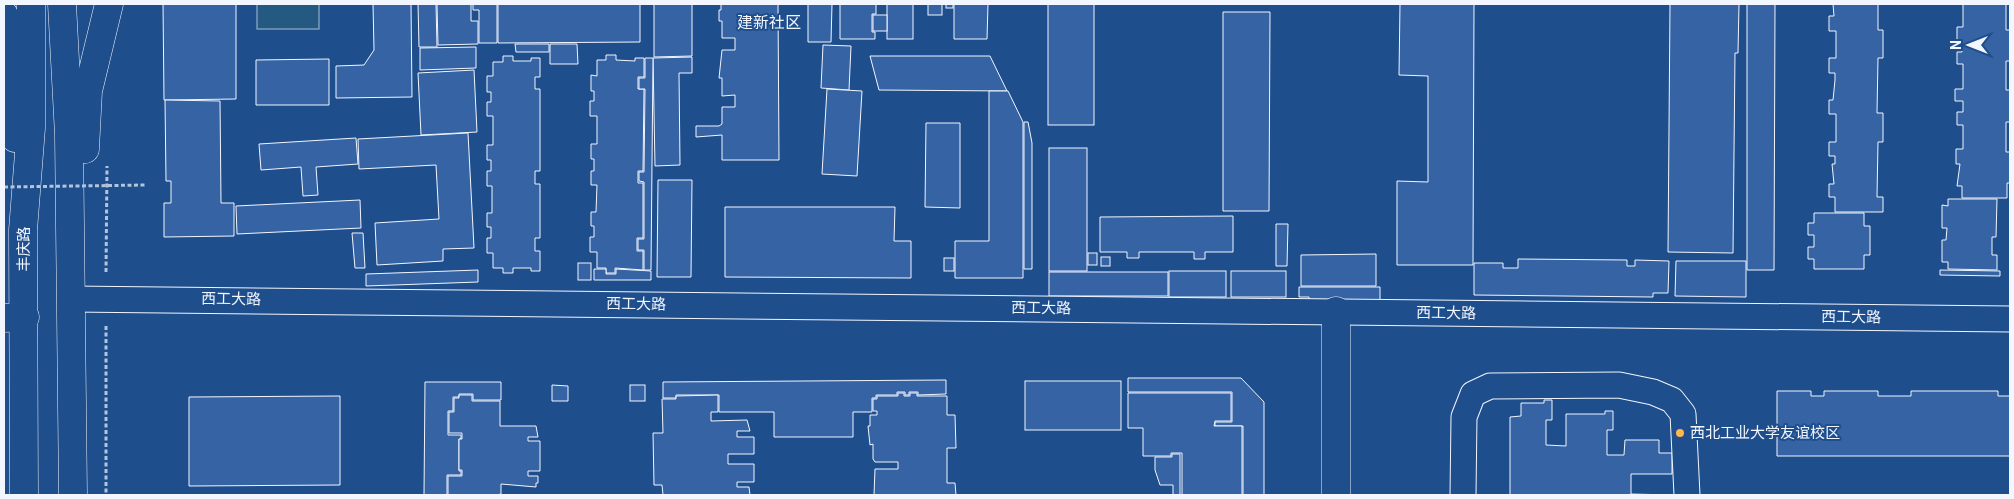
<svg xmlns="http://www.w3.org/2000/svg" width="2014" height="499" viewBox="0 0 2014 499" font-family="Roboto,'Noto Sans SC',sans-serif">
  <rect width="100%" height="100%" fill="#1f4e8c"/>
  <rect fill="#245a82" stroke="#a8bbd7" x="257" y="4" width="62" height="25"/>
  <g fill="#3563a3" stroke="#f2f6ff">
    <path d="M163 4H236V99L164 100Z"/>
    <path d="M373 4H411L412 97 336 98V66L364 65 374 50Z"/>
    <path d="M418 4H436L437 47H419Z"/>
    <path d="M437 4H471V21H478V44L438 45Z"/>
    <path d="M473 4H497V43H479V10H473Z"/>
    <path d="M498 4H640V42L498 43Z"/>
    <path d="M654 4H692V56L654 57Z"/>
    <path d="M721 4H778L779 160H722V135L696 137V126H719L722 124V107H735V95L722 96V78H719L722 50H735V38H722V21H719V10H721Z"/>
    <path d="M808 4H832L831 42H808Z"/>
    <path d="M840 4H876V14H872V32H875V39H840Z"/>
    <rect x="887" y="4" width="26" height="35"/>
    <rect x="928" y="4" width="14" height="11"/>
    <rect x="946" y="4" width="7" height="4"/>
    <path d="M954 4H988L987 39H954Z"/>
    <rect x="1048" y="4" width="46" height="121"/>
    <path d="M1400 4H1474L1473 265H1397V181L1428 182V76L1399 75Z"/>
    <path d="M1670 4H1739L1738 53H1735L1733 253 1668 252Z"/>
    <path d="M1747 4H1775L1774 270H1747Z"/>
    <path d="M1833 4H1878V30H1883V58H1878L1877 113H1883V142H1878L1877 197H1883V212H1835V197H1829V184H1834L1832 164H1835V156H1829V142H1836V114H1829V100H1833L1835 80V73H1829V58H1836V31H1829V16H1834Z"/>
    <path d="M1963 4H2006V30H2010V61H2006V90H2010V122H2006V152H2010V183H2007V198H1962V186H1957L1960 164H1956V149H1963V125H1957V112H1963V101H1955V89H1963V64H1957V52H1962V41H1957V27H1963Z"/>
    <path d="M1223 12H1270L1269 211H1223Z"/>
    <rect x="873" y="15" width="14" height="16"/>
    <path d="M515 44H549V52H516Z"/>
    <path d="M550 44H577L578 64H550Z"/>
    <path d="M823 45 851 46 849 90 821 88Z"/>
    <path d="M476 47V68L420 70V48Z"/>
    <path d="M606 55H616V60L635 61V58H644V77H638V89H644L643 171H638V183H643V238H637V251H643V270L615 268V273H606V268H597V252H590V237H594V226H591V212H596L597 185H591V171H594V159H591V144H597V116H590V101H594V91H591V75L597 76V60H606Z"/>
    <path d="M503 56H513V61H531V58H540V77H535V89H540V171H535V184H540V238H535V251H540V271H531V268H513V273H503V268H493V253H487V238H491V227H487V213H492V186H487V171H491V160H487V145H493V116H487V102H491V92H487V76H493V62H503Z"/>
    <path d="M870 56H990L1007 91 879 90Z"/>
    <path d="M692 57V73H679L680 165 655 166 653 58Z"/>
    <path d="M645 58H653L651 270H644V250H638V239H644V182L639 181V172H644L645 89H639V78H645Z"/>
    <path d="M329 59V105H256V60Z"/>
    <path d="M474 70 477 132 421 135 418 73Z"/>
    <path d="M827 89 862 91 857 176 822 174Z"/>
    <path d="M989 91H1008L1023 122V278H955V241H989Z"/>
    <path d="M165 100 220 101 221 203H234V236L164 237V203H171V181H166Z"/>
    <path d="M1024 122H1028L1032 143V269H1024Z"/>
    <path d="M926 123H960V208L925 207Z"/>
    <path d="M468 133 474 248 443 249V261L377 265 375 223 439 219 436 165 359 169 358 139Z"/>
    <path d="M356 138 358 164 316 167 318 195 303 196 301 167 261 170 259 144Z"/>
    <rect x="1049" y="148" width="38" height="123"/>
    <path d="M658 180H692L691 277H657Z"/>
    <path d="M1948 199H1997L1996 237H1992V255H1997V270L1948 269V262H1942V240H1946L1947 228H1942V205L1948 206Z"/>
    <path d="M360 200 361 228 237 234 236 206Z"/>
    <path d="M725 207H895L894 241H911V278L725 277Z"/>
    <path d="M1814 213H1864V226H1870V255H1864V269H1814V259H1808V247H1814V235H1808V223H1814Z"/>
    <path d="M1233 216V252H1205V259H1194V252H1139V258H1127V252H1100V217Z"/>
    <path d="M1276 224H1288L1287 266H1276Z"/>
    <path d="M352 233H363L365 268H355Z"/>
    <rect x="1088" y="253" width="9" height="12"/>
    <path d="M1376 254V286H1301V255Z"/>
    <rect x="1101" y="257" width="9" height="9"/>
    <rect x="944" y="258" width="10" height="13"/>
    <path d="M1518 259 1627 260V266H1635V260L1669 261 1668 293H1653V297L1474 295V263H1503V268H1518Z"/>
    <path d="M1676 261H1746V297L1675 296Z"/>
    <rect x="578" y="263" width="13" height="17"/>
    <path d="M594 269H606V274H616V269L651 271V280H594Z"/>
    <path d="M478 270V282L366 286V274Z"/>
    <path d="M1940 270 2000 271V276L1940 275Z"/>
    <rect x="1169" y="271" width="57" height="26"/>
    <rect x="1231" y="271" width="55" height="26"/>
    <rect x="1049" y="272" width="119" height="24"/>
    <path d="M1299 287H1380V300H1309V297H1299Z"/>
    <path d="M1128 378H1241L1264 402V495H1243V426H1215V422H1232V392H1128Z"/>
    <path d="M946 380V394L918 395V392H909V395H905V392H897V395H876V398H872V412H853V437H774V412H719V395H676V398H663V382Z"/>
    <rect x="1025" y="381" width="96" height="49"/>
    <path d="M425 382H501V400H473V394H459V397H453V411H448V435H461V439H459V471H461V475H447V495H424Z"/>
    <path d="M552 385 568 386V401H552Z"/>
    <rect x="630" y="385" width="15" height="16"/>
    <path d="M1777 391H1811V396H1824V391H1878V396H1911V391H1998V396H2010V456H1777Z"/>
    <path d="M898 393H904V396H910V393H917V396H947V415H955L956 448H947V483H955L956 495H874L875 469H898V462H875L873 459V444L870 445 868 426H870V415H877V411H873V399H877V396H898Z"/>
    <path d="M1128 393H1231V421H1215L1214 426H1242V495H1182V453H1171V456H1143V428H1128Z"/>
    <path d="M459 395H472V401H500V426H536L538 437H528V441H540V471H528V476H538V483H536V487L501 484V494L497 495H448V476H462V470H459V439H462V433H449V412H454V398H459Z"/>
    <path d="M718 395V412H711V421L747 420 750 431H737V437H754V454H728V464H754V482H737V487H749L750 495H663L662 485H654L653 433H663L662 399H676V396Z"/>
    <path d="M340 396V485L189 486V397Z"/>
    <path d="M1544 400H1552V420H1546V445L1566 446V414H1605V411H1613V430H1607V455H1624L1625 440H1659V453H1672V474H1631V494L1671 495H1510V417L1521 416V403H1544Z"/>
    <path d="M1172 454H1180V495H1173V485H1160L1155 470V457H1172Z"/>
  </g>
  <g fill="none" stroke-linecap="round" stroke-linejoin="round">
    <g stroke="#f2f6ff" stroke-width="27">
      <g id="street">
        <path d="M71 299 2010 319"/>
        <path d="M1463 495 1464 417 1473 394 1490 386 1619 385 1653 392 1672 400 1683 414 1687 495"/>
      </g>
    </g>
    <g stroke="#f2f6ff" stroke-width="29">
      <g id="secondary">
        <path d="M1336 311V495"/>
        <path d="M4 318 25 317"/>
      </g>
    </g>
    <g stroke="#f2f6ff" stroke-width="29">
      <g id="primary">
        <path d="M62 4 69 135 73 495"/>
        <path d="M4 15 15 138"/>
        <path d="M85 149 88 91 109 4"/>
        <path d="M24 495 23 230 31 128V4"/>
      </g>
    </g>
    <g stroke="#b3c4dc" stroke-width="3" stroke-dasharray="4 2.5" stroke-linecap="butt">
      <path d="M106 272 107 166"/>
      <path d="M106 326V495"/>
    </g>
    <use href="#street" stroke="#1f4e8c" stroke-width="25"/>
    <use href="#secondary" stroke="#1f4e8c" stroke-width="28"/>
    <use href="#primary" stroke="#1f4e8c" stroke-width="28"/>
    <path stroke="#b3c4dc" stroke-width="3" stroke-dasharray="4 2.5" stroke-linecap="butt" d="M4 187 146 185"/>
  </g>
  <circle fill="#ffb74d" stroke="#1f4e8c" stroke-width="2" cx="1680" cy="433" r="5"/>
  <g text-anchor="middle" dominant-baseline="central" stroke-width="4" stroke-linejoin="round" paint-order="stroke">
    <g font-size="15" fill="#f2f6ff" stroke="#1f4e8c">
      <text transform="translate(24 249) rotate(-90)">丰庆路</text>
      <text transform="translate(231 299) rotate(1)">西工大路</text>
      <text transform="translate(636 304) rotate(1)">西工大路</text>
      <text transform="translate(1041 308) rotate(1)">西工大路</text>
      <text transform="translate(1446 313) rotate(1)">西工大路</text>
      <text transform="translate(1851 317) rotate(1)">西工大路</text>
    </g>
    <g font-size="15" fill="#f2f6ff" stroke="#1f4e8c" text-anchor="start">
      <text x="1690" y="433">西北工业大学友谊校区</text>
    </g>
    <g font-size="16" fill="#f2f6ff" stroke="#1f4e8c">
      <text x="769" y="22">建新社区</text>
    </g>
  </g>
  <rect width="2014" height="499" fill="none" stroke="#f2f6ff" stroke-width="10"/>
  <g transform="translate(1969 45) rotate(270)" stroke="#1f4e8c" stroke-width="4" paint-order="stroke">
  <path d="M0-4L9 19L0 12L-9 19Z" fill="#f2f6ff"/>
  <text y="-8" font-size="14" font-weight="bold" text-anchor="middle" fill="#f2f6ff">N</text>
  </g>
</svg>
